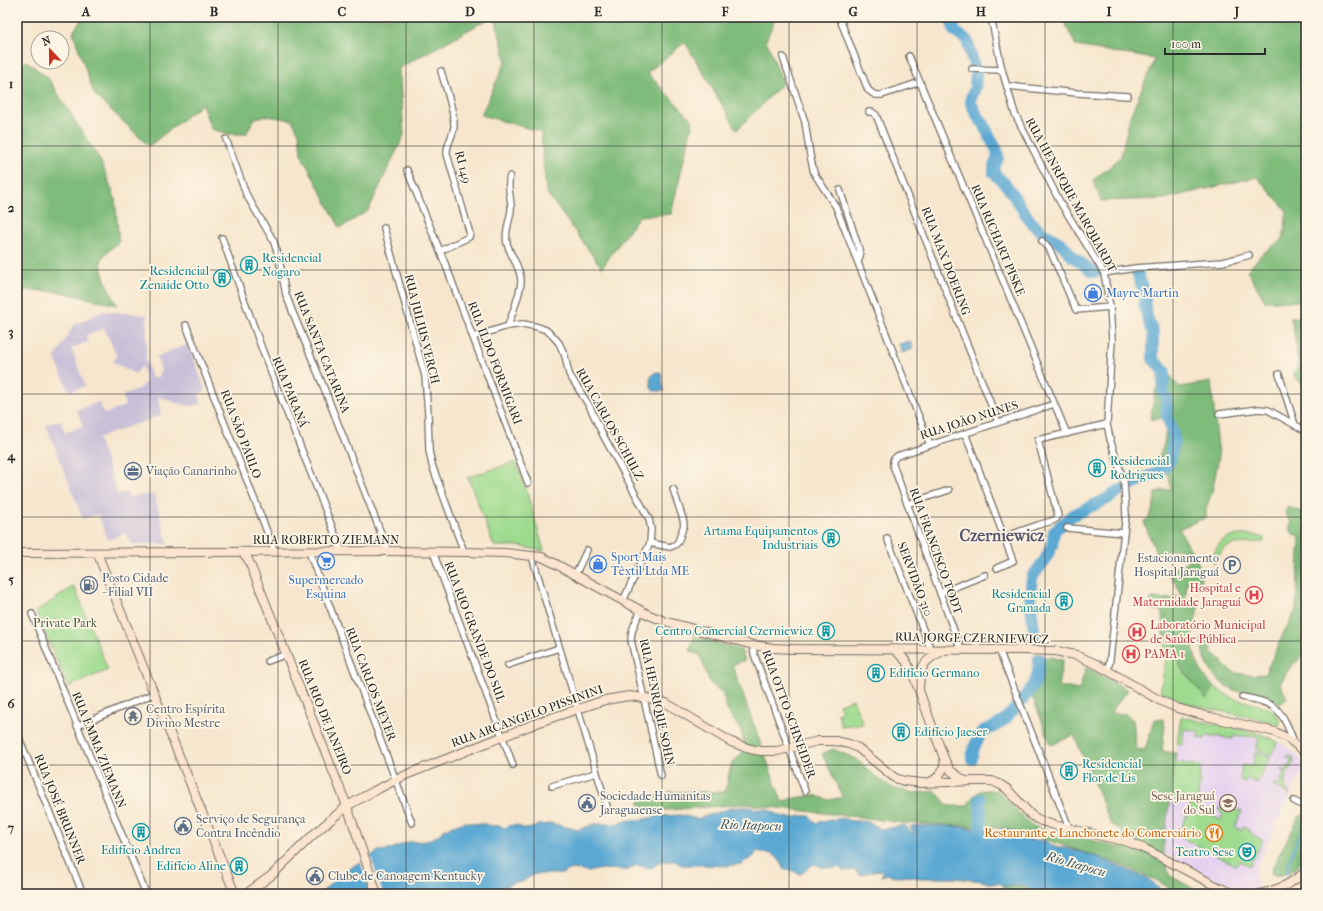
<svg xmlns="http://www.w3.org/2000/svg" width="1323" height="911" viewBox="0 0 1323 911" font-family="'IM FELL French Canon',serif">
  <rect width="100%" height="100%" fill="#fcf5e5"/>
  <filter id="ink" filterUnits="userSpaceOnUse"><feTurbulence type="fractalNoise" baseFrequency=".025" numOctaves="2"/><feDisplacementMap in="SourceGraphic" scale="8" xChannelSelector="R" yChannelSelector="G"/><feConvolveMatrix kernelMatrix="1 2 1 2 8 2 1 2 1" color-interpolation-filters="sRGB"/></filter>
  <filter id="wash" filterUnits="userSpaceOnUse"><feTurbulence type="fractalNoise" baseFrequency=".012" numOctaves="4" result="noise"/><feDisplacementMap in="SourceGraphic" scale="16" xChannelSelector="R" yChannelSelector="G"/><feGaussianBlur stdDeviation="0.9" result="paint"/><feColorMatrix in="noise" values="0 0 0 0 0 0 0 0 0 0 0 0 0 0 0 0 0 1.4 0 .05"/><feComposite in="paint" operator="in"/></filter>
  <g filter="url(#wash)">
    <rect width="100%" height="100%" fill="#f7e6cd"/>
    <path fill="#e6d2f0" d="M1181 717 1261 734 1282 744 1292 751 1301 761 1302 769 1301 773 1255 870 1258 888 1245 889 1221 882 1165 854 1163 849Z"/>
    <path fill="#c8bfd8" d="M103 311 147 315 146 360 152 379 158 377 161 370 156 357 188 344 206 391 199 394 202 404 190 406 176 403 160 397H158L161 415 98 438 118 495 126 492 128 497 154 494 168 544H131L125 533 108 540 98 514 83 519 46 425 60 420 65 433 83 426 77 410 99 402 104 414 125 406 123 395 138 389 146 382 142 366 135 374 113 362 117 356 104 328 86 335 88 342 71 348 85 386 69 392 55 358 74 325Z"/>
    <g fill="#9fdb8f" stroke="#65835d">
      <path d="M516 462 526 489 544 551 519 546H494L468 477Z"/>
      <path d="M1239 535H1253L1264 538V542L1234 544 1223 549 1214 564C1212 546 1222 538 1239 535Z"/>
      <path d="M74 586 108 670 68 687 36 612Z"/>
      <path d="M1163 633 1184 672 1207 699 1214 687 1232 698 1269 708C1274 712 1281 718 1280 724L1278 726 1272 722 1183 703 1160 692 1166 660Z"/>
      <path d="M853 699 863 724 841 726 838 712 842 711 839 704Z"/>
      <path d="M1181 717 1261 734 1278 742 1271 755 1257 749 1259 737 1234 735 1233 739 1206 735 1205 739 1198 738 1199 731 1184 729 1182 745 1177 744Z"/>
      <path d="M1255 752 1261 753 1270 758 1257 783 1246 778 1245 782 1240 780 1242 765 1253 766Z"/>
      <path d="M1288 756 1293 757 1294 762C1286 777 1280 780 1290 795L1273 785 1274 783 1279 785 1285 772 1282 770V769L1286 771 1292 760 1286 757Z"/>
      <path d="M1175 762 1201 766 1197 803 1170 800Z"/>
      <path d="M1191 804 1221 820 1223 815 1220 812 1219 808 1242 811 1235 827 1241 830 1243 827 1251 831 1250 833 1263 840 1250 866 1240 861 1237 866 1178 836Z"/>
    </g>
    <g fill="#7fbb7a" stroke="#557352">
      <path d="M83 17H492L399 68 404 135 368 211 340 228 301 154 299 133 292 120 267 116 255 118 246 134H229L211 129 202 104 149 146 94 94 73 32Z"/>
      <path d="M495 17H776L766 40 783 83 737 130 685 42 647 73 693 121 671 214 639 216 602 268 546 192 541 132 481 115 506 61Z"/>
      <path d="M1062 17H1306V301H1265L1247 271 1262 254 1283 239 1287 211 1257 177 1163 199 1101 201 1093 180 1111 166 1121 156 1130 116 1155 59 1076 46Z"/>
      <path d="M26 61 48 78 101 162 115 198 119 241C114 248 106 251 102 259 97 268 113 296 117 305L61 292 26 290 17 297V70Z"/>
      <path d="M1306 316V388L1293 375 1298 367 1296 344 1291 318Z"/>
      <path d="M1168 373 1179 387 1211 382 1219 456 1212 492 1206 508V518L1197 521 1179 529 1201 568V582L1187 581 1185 600 1199 602C1198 612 1195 621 1193 630 1190 652 1199 672 1214 687L1207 699 1184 672 1163 633 1162 610H1150L1151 598 1170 599 1181 596 1179 589 1168 572 1188 561 1181 548 1156 553 1144 522C1153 515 1155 503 1155 492L1171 489 1167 471 1160 472 1132 485 1131 482 1150 474 1154 470 1164 444 1166 429 1162 418 1150 419 1156 388H1158V374Z"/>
      <path d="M1288 507 1306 513V654L1291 666 1280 684 1287 698 1281 704C1271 698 1261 695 1249 693 1244 692 1238 692 1234 690 1212 681 1202 659 1201 638H1203L1212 648 1211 652C1214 655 1219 657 1221 660 1223 663 1224 666 1227 668 1237 676 1253 675 1265 674L1285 630 1296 610 1300 536 1293 534 1289 528 1291 523 1285 512Z"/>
      <path d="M694 636 741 650 745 660 732 665 782 802 790 799 814 795 829 800 843 797 822 754 833 749 858 760 876 777 893 788 914 793 934 791 940 796 948 806H968C974 791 982 788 998 791L1031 825 1051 833 1076 836 1120 848 1123 831 1111 824 1074 735 1051 745 1032 696 1024 699 1022 692C1035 680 1035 674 1034 658L1050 657 1063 660 1058 686 1079 690 1086 667 1128 690 1110 713 1126 714 1133 720 1136 749 1145 750 1154 720 1163 719 1165 725 1162 751 1176 753 1163 849 1169 875 1203 894H1180L1156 880 1116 863 1044 839 1002 828 904 823 867 818 745 804 642 812 639 802 667 792H725L731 765 746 749 741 731 727 710 722 692 710 683 700 655 690 651Z"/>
      <path d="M1303 815H1306V858C1298 867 1285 879 1271 874V870L1299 817Z"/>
      <path d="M1003 886 1024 887 1035 894H1001Z"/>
    </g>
    <g fill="#5aa8d3" stroke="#426a7f">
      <path d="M910 341 913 349 902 353 899 344Z"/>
      <path d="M658 372 661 373 664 391H653L652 388H651L650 378 654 373Z"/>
      <path d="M746 807 758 809H767L783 817 794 818 800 816H810L814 821 817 823 830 819 834 820 841 818 851 821H863L871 823 881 829H886L904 825C908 827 909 831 913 833L914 832 910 827 912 826H954L995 831 1005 829 1024 839 1045 841 1057 848H1066L1098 857 1137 874 1151 881 1161 890 1179 894H1067L1065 891 1059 889 1052 894H1038L1031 890 1027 886H1004L998 883 992 884 982 881 955 878H920L910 876 899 877 887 874 881 876 883 872 880 870C872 870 867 874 860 875L854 870 843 871 839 867C833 870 827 866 821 867L816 864C809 865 806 872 800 874L794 871 785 870C782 864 777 854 769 853 763 853 765 855 759 851 755 852 756 854 753 857 749 860 745 860 742 864L726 866 703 865H681L675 861 666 862 663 860 651 868 636 865 628 870 601 869 588 872 573 869 567 871 562 874H535L529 877 523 882H514L501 889 468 890 457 894H434L429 891H425L419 894H320L340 874 379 851 388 850 409 842 427 841 437 836 447 828 465 822 479 824H484L493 826 500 825 504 828 512 825H516L525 829 532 828 541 824 545 825 550 823 578 830 594 824H616L623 821 645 819 660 816 681 815 697 819 731 808Z"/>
    </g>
    <path fill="#f7e6cd" d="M370 854 383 894H371L360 860Z"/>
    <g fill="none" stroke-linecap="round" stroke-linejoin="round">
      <path stroke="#5aa8d3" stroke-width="2" d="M1287 874C1289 855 1298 839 1306 821"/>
      <g stroke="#5aa8d3" stroke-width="12">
        <path d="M950 17 955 32 967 40 974 65"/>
        <path d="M976 71 975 88 971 98V103L978 117 984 124 990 138 997 150 998 158 994 166V173L1007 186 1031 222 1043 233 1062 244 1073 257 1092 271 1097 272"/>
        <path d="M1130 485 1158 472 1170 461 1174 438 1167 415 1166 400 1163 389 1165 372 1153 359V332L1148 320 1144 303 1146 296C1141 290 1141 280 1137 273"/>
        <path d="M1035 641 1030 597 1032 577 1045 560 1052 546 1054 531 1073 515 1107 499 1120 490"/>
        <path d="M1022 700C1035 685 1039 678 1039 659"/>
        <path d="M972 759C972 751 978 735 985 730 988 729 992 728 994 727 1003 722 1010 715 1016 707"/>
        <path d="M980 799 981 829"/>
      </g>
    </g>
  </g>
  <g filter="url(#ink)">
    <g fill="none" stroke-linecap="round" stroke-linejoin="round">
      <g stroke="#726c64" stroke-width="8">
        <g id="street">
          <path d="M839 17 868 90 875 95H882L920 82"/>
          <path d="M991 17 1002 70 1015 114 1060 202 1104 273 1110 307 1112 340 1107 424 1110 439 1124 482 1126 514 1110 659 1108 670"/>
          <path d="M909 56 1067 434"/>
          <path d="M783 57 805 122 810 155 814 173 836 207 930 445"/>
          <path d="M972 69 1002 70"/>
          <path d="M1007 86 1077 93 1128 96"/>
          <path d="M869 112H872L876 115 998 422"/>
          <path d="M226 139 246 194 273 240 278 254 286 295 293 313 324 388 388 551"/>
          <path d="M407 170 448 271 528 483"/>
          <path d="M840 190 859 249 860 257 858 261"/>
          <path d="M384 228 425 376 428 414 429 450 432 465 464 552"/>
          <path d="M222 238 263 352 342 552"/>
          <path d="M1042 241 1049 248 1076 310 1110 307"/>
          <path d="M440 251 469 237 470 234 447 154C446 144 453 137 454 127 455 112 445 86 441 71"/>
          <path d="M1104 273 1135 268 1222 262 1235 259 1249 255"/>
          <path d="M186 325 275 552"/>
          <path d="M508 326C512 314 521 292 521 281 521 267 510 256 507 243 504 232 510 221 511 210 512 198 506 187 510 176"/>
          <path d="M473 337 508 326 523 324 538 327 546 330 552 335 559 343 565 356 569 374 590 407 603 435 649 519 651 529 650 543 623 601"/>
          <path d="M1279 374 1295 425"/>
          <path d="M1219 414 1259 409 1268 410 1306 431"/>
          <path d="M965 433 1013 561 997 568"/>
          <path d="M907 504 949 490"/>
          <path d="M1067 528 1124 533"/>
          <path d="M1004 537 1038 525 1052 521 1056 519 1058 516 1038 440 1107 424"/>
          <path d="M887 538 931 650"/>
          <path d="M650 543 670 547 675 545 678 542 684 525 683 519 673 489"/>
          <path d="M309 552 412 823"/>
          <path d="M433 552 513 765"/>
          <path d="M532 556 608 810"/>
          <path d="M575 575 587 550"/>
          <path d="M940 593 985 575"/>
          <path d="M641 611C636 621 631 629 631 640L661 776"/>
          <path d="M32 614 146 894"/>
          <path d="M753 645 754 654 805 791"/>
          <path d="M961 650 893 465V460L897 456 1054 404"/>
          <path d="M999 650 1069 828"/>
          <path d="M268 661 287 654"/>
          <path d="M508 665 559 648"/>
          <path d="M1242 697C1278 703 1281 709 1294 742"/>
          <path d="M77 726 153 694"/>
          <path d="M17 733 83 894"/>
          <path d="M552 786 596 773"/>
          <path d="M1294 801 1306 807"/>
        </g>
      </g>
      <g stroke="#726c64" stroke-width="10">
        <g id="secondary">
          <path d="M242 552 248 559 347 806 377 894"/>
          <path d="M17 553 388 551 464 552 505 553 532 556 542 557 554 563 649 615 664 621 753 645 773 648 794 649 1018 650 1056 651 1065 653 1076 655 1096 664 1159 700 1177 708 1206 716 1275 732 1289 739 1306 753"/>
          <path d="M98 553 100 560 235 894"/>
          <path d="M895 650 906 661 914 677 945 761 951 771 965 781"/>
          <path d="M919 688C920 667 923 660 943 651"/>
          <path d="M930 782C940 777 943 771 945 761"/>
          <path d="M246 894 272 875 315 833 347 806 374 791 408 774 542 721 605 700 629 696 652 699 666 703 731 742 750 749 761 751H777L818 741H835L849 744 858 748 895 778 904 781 921 783 974 781H992L1001 785 1007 789 1031 815 1041 821 1054 825 1128 842 1145 849 1218 887 1229 892 1245 894"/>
          <path d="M1259 894C1276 891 1293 883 1306 871"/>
        </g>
      </g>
      <use href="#street" stroke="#fff" stroke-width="5.5"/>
      <use href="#secondary" stroke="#fce5cf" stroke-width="8"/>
    </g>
  </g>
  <path fill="none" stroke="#2b2b2b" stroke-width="1" stroke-opacity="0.55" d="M150 17V894M278 17V894M406 17V894M534 17V894M662 17V894M789 17V894M917 17V894M1045 17V894M1173 17V894M17 146H1306M17 270H1306M17 394H1306M17 517H1306M17 641H1306M17 765H1306"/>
  <defs>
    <g id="building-ring" transform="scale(0.9)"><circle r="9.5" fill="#fcf5e5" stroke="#0f9aa8" stroke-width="1.5"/><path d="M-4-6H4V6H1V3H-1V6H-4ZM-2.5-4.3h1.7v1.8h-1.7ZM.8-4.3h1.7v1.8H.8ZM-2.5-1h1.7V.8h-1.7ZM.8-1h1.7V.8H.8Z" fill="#0f9aa8"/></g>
    <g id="shop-ring" transform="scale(0.9)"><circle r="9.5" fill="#fcf5e5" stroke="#3f7fe0" stroke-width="1.5"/><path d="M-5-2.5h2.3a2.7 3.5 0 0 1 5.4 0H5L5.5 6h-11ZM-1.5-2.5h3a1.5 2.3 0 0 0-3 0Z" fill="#3f7fe0"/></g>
    <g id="office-ring" transform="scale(0.9)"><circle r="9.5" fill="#fcf5e5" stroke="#5c6f8a" stroke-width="1.5"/><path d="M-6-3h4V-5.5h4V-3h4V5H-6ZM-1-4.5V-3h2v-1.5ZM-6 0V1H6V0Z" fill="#5c6f8a"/></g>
    <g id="supermarket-ring" transform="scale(0.9)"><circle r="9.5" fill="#fcf5e5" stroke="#3f7fe0" stroke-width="1.5"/><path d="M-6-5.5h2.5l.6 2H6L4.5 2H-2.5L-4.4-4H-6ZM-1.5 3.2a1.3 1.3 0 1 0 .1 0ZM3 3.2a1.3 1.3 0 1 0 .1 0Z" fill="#3f7fe0"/></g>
    <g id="parking-ring" transform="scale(0.9)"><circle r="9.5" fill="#fcf5e5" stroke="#5c6f8a" stroke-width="1.5"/><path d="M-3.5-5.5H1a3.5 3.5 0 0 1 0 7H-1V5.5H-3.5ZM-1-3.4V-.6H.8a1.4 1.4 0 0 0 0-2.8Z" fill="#5c6f8a"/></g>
    <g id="fuel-ring" transform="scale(0.9)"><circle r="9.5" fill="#fcf5e5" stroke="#5c6f8a" stroke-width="1.5"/><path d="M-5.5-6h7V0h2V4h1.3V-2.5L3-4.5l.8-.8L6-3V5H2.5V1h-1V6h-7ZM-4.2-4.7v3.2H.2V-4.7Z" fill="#5c6f8a"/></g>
    <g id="hospital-ring" transform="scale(0.9)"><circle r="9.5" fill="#fcf5e5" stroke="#e0444e" stroke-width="1.5"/><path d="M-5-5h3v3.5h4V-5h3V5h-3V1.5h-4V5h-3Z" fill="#e0444e"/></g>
    <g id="temple-ring" transform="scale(0.9)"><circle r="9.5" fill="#fcf5e5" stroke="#6b7280" stroke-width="1.5"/><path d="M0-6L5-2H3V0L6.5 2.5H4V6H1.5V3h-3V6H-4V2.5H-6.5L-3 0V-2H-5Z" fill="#6b7280"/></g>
    <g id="civic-ring" transform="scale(0.9)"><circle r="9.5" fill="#fcf5e5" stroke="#5c6f8a" stroke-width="1.5"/><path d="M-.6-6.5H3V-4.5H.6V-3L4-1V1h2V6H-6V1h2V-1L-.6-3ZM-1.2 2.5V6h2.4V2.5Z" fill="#5c6f8a"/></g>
    <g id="school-ring" transform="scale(0.9)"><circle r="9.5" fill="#fcf5e5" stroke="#8d6e63" stroke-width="1.5"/><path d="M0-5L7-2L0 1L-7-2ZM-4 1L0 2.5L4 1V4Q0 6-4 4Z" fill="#8d6e63"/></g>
    <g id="restaurant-ring" transform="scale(0.9)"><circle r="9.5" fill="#fcf5e5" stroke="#e8710a" stroke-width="1.5"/><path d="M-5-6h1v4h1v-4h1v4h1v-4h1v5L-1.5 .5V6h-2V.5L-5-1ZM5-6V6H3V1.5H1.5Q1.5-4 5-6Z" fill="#e8710a"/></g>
    <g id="theatre-ring" transform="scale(0.9)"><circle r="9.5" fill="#fcf5e5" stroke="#0f9aa8" stroke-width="1.5"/><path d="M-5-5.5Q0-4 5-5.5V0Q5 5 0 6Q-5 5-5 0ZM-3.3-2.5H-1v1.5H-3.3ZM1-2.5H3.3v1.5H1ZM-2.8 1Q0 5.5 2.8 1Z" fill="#0f9aa8"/></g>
  </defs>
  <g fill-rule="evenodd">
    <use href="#building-ring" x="249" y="265"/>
    <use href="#building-ring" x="222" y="278"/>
    <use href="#shop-ring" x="1093" y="293"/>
    <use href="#building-ring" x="1097" y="468"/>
    <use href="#office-ring" x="133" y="471"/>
    <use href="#building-ring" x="831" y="538"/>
    <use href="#supermarket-ring" x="326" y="561"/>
    <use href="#shop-ring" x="598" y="564"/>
    <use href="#parking-ring" x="1232" y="565"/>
    <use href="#fuel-ring" x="89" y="585"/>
    <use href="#hospital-ring" x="1254" y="595"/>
    <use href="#building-ring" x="1064" y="601"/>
    <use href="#building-ring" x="826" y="631"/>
    <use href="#hospital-ring" x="1137" y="632"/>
    <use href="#hospital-ring" x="1131" y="654"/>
    <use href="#building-ring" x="876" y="673"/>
    <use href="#temple-ring" x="133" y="716"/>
    <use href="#building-ring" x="901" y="732"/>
    <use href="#building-ring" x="1069" y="771"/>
    <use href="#civic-ring" x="587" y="803"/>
    <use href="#school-ring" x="1228" y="803"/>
    <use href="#civic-ring" x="183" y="826"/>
    <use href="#building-ring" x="141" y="832"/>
    <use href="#restaurant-ring" x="1214" y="833"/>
    <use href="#theatre-ring" x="1247" y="852"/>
    <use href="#building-ring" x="239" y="866"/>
    <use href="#civic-ring" x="315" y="876"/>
  </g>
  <g text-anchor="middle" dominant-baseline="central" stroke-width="3.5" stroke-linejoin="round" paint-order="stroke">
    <g font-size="12" fill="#2b2b2b" stroke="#fcf5e5">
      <text transform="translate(463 167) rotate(76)">RI 149</text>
      <text transform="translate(1071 195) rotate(61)">RUA HENRIQUE MARQUARDT</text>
      <text transform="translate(998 240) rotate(67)">RUA RICHART PISKE</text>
      <text transform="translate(946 261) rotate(69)">RUA MAX DOERING</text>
      <text transform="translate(422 329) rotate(76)">RUA JULIUS VERCH</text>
      <text transform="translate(322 352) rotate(68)">RUA SANTA CATARINA</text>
      <text transform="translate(495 363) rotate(69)">RUA ILDO FORMIGARI</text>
      <text transform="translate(290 392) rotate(68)">RUA PARANÁ</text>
      <text transform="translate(969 420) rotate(-18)">RUA JOÃO NUNES</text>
      <text transform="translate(610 424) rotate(61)">RUA CARLOS SCHULZ</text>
      <text transform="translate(241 434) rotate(69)">RUA SÃO PAULO</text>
      <text x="326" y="540">RUA ROBERTO ZIEMANN</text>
      <text transform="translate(936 551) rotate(70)">RUA FRANCISCO TODT</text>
      <text transform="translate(915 579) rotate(69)">SERVIDÃO 310</text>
      <text transform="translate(475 632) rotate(69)">RUA RIO GRANDE DO SUL</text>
      <text transform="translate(972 638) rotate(1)">RUA JORGE CZERNIEWICZ</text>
      <text transform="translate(371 684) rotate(69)">RUA CARLOS MEYER</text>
      <text transform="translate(657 702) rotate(78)">RUA HENRIQUE SOHN</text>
      <text transform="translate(789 714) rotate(70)">RUA OTTO SCHNEIDER</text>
      <text transform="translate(527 716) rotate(-20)">RUA ARCANGELO PISSININI</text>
      <text transform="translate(325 717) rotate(68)">RUA RIO DE JANEIRO</text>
      <text transform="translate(99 750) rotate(68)">RUA EMMA ZIEMANN</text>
      <text transform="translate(60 809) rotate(68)">RUA JOSÉ BRUNNER</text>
    </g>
    <g font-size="12" fill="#0d838f" stroke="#fcf5e5" text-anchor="end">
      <text x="262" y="258" text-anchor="start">Residencial<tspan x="262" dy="14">Nogaro</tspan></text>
      <text x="209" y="271">Residencial<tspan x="209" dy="14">Zenaide Otto</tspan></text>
      <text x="1110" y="461" text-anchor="start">Residencial<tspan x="1110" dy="14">Rodrigues</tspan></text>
      <text x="818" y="531">Artama Equipamentos<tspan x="818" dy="14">Industriais</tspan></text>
      <text x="1051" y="594">Residencial<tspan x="1051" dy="14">Granada</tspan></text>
      <text x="813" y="631">Centro Comercial Czerniewicz</text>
      <text x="889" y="673" text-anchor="start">Edifício Germano</text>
      <text x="914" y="732" text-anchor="start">Edifício Jaeser</text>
      <text x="1082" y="764" text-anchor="start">Residencial<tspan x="1082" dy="14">Flor de Lis</tspan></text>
      <text x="141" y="850" text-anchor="middle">Edifício Andrea</text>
      <text x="1234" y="852">Teatro Sesc</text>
      <text x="226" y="866">Edifício Aline</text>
    </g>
    <g font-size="12" fill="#366cbe" stroke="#fcf5e5" text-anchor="start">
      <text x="1106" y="293">Mayre Martin</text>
      <text x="611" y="557">Sport Mais<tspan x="611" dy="14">Têxtil Ltda ME</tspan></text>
      <text x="326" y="580" text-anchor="middle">Supermercado<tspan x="326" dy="14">Esquina</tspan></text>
    </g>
    <g font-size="12" fill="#4e5e75" stroke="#fcf5e5" text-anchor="start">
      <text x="146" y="471">Viação Canarinho</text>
      <text x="1219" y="558" text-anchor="end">Estacionamento<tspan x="1219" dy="14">Hospital Jaraguá</tspan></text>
      <text x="102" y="578">Posto Cidade<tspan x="102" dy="14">- Filial VII</tspan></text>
      <text x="600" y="796">Sociedade Humanitas<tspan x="600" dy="14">Jaraguaense</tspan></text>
      <text x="196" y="819">Serviço de Segurança<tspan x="196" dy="14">Contra Incêndio</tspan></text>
      <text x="328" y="876">Clube de Canoagem Kentucky</text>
    </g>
    <g font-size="12" fill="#be3a42" stroke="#fcf5e5" text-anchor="start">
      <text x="1241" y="588" text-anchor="end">Hospital e<tspan x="1241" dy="14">Maternidade Jaraguá</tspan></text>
      <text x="1150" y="625">Laboratório Municipal<tspan x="1150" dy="14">de Saúde Pública</tspan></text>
      <text x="1144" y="654">PAMA 1</text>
    </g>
    <g font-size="12" fill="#485744" stroke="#fcf5e5">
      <text x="65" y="623">Private Park</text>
    </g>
    <g font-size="12" fill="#5b616d" stroke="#fcf5e5" text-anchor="start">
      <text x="146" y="709">Centro Espírita<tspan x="146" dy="14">Divino Mestre</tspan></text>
    </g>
    <g font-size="12" fill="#785e54" stroke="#fcf5e5" text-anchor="end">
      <text x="1215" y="796">Sesc Jaraguá<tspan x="1215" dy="14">do Sul</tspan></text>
    </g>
    <g font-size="12" fill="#c56008" stroke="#fcf5e5" text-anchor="end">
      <text x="1201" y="833">Restaurante e Lanchonete do Comerciário</text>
    </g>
    <g font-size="13" font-style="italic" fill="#3b5766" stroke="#fcf5e5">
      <text transform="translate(751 825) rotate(2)">Rio Itapocu</text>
      <text transform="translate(1076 864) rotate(16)">Rio Itapocu</text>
    </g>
    <g font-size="16" font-weight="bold" fill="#58556d" stroke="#fcf5e5">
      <text x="1002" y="535">Czerniewicz</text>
    </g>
  </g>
  <rect width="1323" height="911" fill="none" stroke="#fcf5e5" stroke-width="44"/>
  <g transform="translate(50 50) rotate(338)"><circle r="19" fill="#fcf5e5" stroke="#a8a49b"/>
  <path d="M0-3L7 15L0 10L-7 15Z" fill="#c8321e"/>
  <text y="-6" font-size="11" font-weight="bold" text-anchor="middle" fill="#2b2b2b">N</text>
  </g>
  <path d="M1165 48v6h100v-6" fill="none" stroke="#2b2b2b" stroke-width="2"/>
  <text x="1171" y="48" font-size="12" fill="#2b2b2b" stroke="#fcf5e5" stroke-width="3" paint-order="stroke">100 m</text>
  <rect x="22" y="22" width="1279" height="867" fill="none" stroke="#2b2b2b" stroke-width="1.5"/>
  <g font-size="13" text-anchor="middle" font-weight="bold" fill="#2b2b2b">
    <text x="86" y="16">A</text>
    <text x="214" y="16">B</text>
    <text x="342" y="16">C</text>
    <text x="470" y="16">D</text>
    <text x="598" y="16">E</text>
    <text x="725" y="16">F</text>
    <text x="853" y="16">G</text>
    <text x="981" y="16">H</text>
    <text x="1109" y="16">I</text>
    <text x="1237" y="16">J</text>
    <text x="11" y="88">1</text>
    <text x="11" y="212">2</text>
    <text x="11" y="336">3</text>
    <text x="11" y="460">4</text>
    <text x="11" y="584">5</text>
    <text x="11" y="708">6</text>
    <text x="11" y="832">7</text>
  </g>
</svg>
